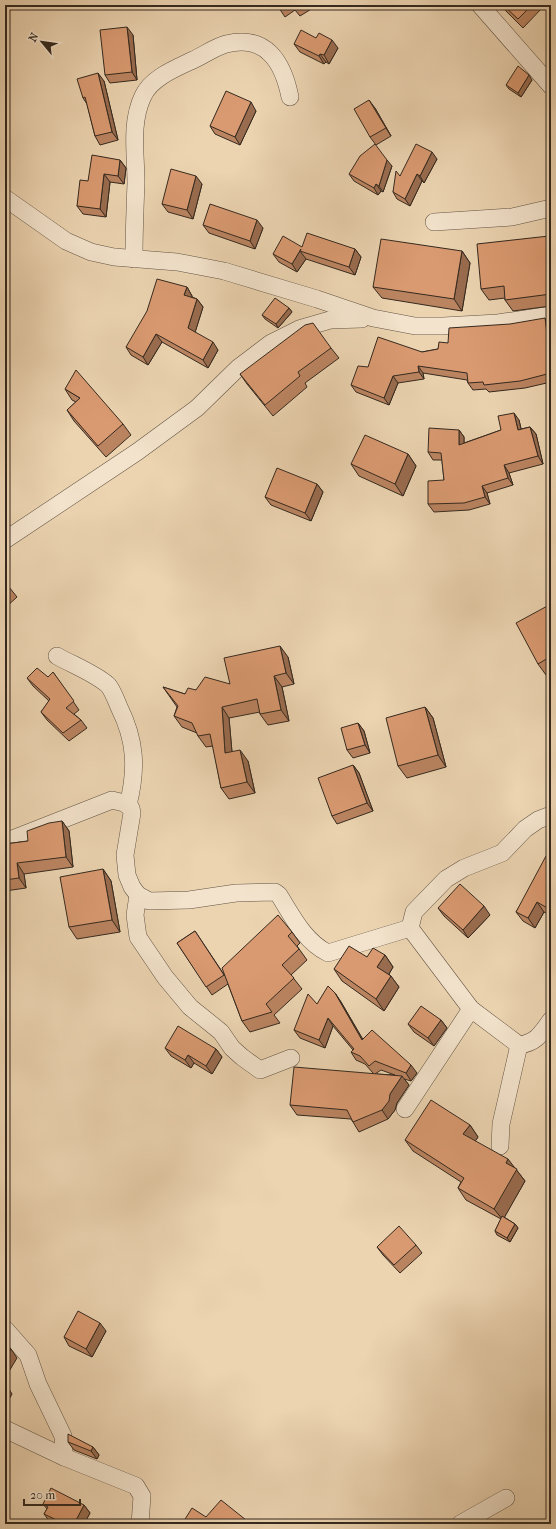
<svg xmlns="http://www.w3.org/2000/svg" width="556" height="1529" viewBox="0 0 556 1529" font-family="'IM FELL French Canon',serif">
  <rect width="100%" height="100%" fill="#ecd4b1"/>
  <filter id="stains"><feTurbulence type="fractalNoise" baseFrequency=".005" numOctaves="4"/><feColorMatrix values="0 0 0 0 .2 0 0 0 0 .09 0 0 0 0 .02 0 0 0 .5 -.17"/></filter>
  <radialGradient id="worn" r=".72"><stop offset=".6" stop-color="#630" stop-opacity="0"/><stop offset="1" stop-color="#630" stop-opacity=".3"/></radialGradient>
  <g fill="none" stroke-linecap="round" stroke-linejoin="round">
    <g stroke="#625444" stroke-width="18">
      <g id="street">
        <path d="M480 5 551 86"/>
        <path d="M5 198 66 241 91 252 114 257 177 262 224 271 317 299 373 318 415 326H443L498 323 551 315"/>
        <path d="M434 222 512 217 551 208"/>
        <path d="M134 259C134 233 135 208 136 183 136 154 130 123 143 96 151 78 176 68 193 60 204 55 215 47 226 44 266 34 283 62 290 97"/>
        <path d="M5 540 137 452 197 408 238 368 271 343 299 329 330 320 362 319"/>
        <path d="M57 656C73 665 94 673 108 685 113 691 116 700 119 707 136 741 137 769 128 805"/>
        <path d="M5 842 112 800 124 803 131 808 132 813 125 855 127 875 132 887 138 895 149 901 189 900 236 893 275 892 279 895C292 916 305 942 328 953L410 928 471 1009 519 1045C536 1043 541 1034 551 1020"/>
        <path d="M138 895 135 915 138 937 165 977 190 1007 221 1032 232 1048 242 1057 260 1070 291 1058"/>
        <path d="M410 928 414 912 446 879 464 868 502 853 525 829 538 820 551 815"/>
        <path d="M405 1109 471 1009"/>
        <path d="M500 1146 501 1124 519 1045"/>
        <path d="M5 1329 28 1355 38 1384 63 1436 64 1457"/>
        <path d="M5 1429 64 1457 136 1486 142 1496 140 1524"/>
        <path d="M460 1524 506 1498"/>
      </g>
    </g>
    <use href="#street" stroke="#f3e3cc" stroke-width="17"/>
  </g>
  <g fill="#bb8461" stroke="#34291f" fill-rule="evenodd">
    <path d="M277 5H311L313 8 300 16 295 10 285 17Z"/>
    <path d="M500 5H542L543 7 523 28Z"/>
    <path d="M133 35 137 80 110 83 105 75Z"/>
    <path d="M294 44 338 48 329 64 326 62 324 64 300 52Z"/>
    <path d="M532 80 521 97 509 89 506 85Z"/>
    <path d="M104 81 118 140 100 145 95 136 87 104 83 98Z"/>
    <path d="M375 108 391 136 376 145 370 137Z"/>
    <path d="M256 111 240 145 215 134 210 126Z"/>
    <path d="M437 159 424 183 422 181 410 206 397 199 393 192 400 176Z"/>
    <path d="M120 160 126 168 124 184 110 182 106 217 83 214 77 206 88 181Z"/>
    <path d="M392 166 383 192 381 191 378 195 354 181 349 174Z"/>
    <path d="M202 184 193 219 168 212 162 204Z"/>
    <path d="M203 225 263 228 255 249 209 233Z"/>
    <path d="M551 238V306L513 311 505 300V298L489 300 481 289Z"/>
    <path d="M302 247 355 249 361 257 355 275 306 259 297 272 279 262 273 254Z"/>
    <path d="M462 251 470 263 462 311 382 298 373 287Z"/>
    <path d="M187 287 192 296V297L197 299 203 307 195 332 218 350 208 368 162 342 148 365 131 355 126 347Z"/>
    <path d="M289 308 292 312 278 328 265 319 262 315Z"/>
    <path d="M549 325 551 337V382L525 388 489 392 486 389 473 390 468 383 467 380 423 373 424 379 398 383 389 405 356 392 351 385 368 367 422 352 438 349 448 343Z"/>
    <path d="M331 348 339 358 305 383 307 387 273 416 247 384 240 374Z"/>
    <path d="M65 389 123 424 131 435 106 457 74 421 67 410 76 402 72 400Z"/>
    <path d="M519 420 521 429 530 427 536 434 543 464 509 473 513 485 487 493 490 504 469 510 434 512 428 504 444 480 442 460H433L428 452 459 430 464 437V443L501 430Z"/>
    <path d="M408 454 416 466 403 496 359 476 351 464Z"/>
    <path d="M317 484 323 492 311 521 271 505 265 497Z"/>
    <path d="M5 582 17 597 5 608Z"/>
    <path d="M551 604V673L546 675 538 664Z"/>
    <path d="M288 657 294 684 282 687 289 721 268 725 260 714V712L229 718 232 752 248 761 255 793 229 799 221 788 213 746 206 747 198 736 197 733 182 727 174 716 177 707 163 687 185 694 196 690 230 684Z"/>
    <path d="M53 672 79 710 74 714 81 720 87 728 69 741 47 720 41 712 49 701 33 686 27 678 48 677Z"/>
    <path d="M425 707 433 718 446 767 407 778 398 766Z"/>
    <path d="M358 723 364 731 370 753 353 758 347 750Z"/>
    <path d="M353 765 359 773 373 811 337 824 332 816Z"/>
    <path d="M62 821 69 831 73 867 24 874 26 888 5 891V844L28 841Z"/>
    <path d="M551 858V916L544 912 535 928 523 921 516 912Z"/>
    <path d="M103 869 111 881 120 932 77 939 69 927Z"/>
    <path d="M438 908 490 915 468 938 444 916Z"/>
    <path d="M195 931 225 976 292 932 300 943 297 946 307 960 291 975 302 989 274 1015 280 1023 250 1032 242 1021 228 984 212 995 177 943Z"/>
    <path d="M385 955 393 967 389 974 399 987 384 1011 342 981 334 969 367 957Z"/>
    <path d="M335 993 341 1002 363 1040 417 1073 411 1081 404 1079 409 1085 397 1103 395 1110 388 1119 359 1132 353 1122 351 1119 297 1115 290 1105 373 1073 365 1064 356 1060 351 1052 353 1050 333 1026 325 1048 300 1038 294 1030 317 1004ZM381 1070 395 1075 375 1074Z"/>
    <path d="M441 1020 447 1028 434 1046 414 1032 408 1024Z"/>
    <path d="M165 1048 216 1049 222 1057 212 1074 194 1063 191 1068 171 1056Z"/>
    <path d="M470 1125 478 1137 475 1141 515 1168 525 1181 504 1217 515 1224 518 1228 510 1242 497 1235 495 1231 501 1219 466 1200 458 1188 461 1182 413 1151 405 1140Z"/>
    <path d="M416 1245 422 1253 400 1273 383 1255 377 1247Z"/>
    <path d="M106 1331 92 1357 69 1346 64 1337Z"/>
    <path d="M68 1442 93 1447 99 1455 97 1459 74 1450Z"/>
    <path d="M43 1504 84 1505 90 1513 84 1524H55L50 1522 44 1514 47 1509Z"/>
  </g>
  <g fill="#996c4f" stroke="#34291f">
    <path d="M127 27 133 35 137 80 132 72Z"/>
    <path d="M332 40 338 48 329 64 324 55Z"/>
    <path d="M320 54 326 62 324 64 319 56Z"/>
    <path d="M98 73 104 81 118 140 112 132Z"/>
    <path d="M529 75 532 80 521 97 518 93Z"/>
    <path d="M369 100 375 108 391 136 386 128Z"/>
    <path d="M251 102 256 111 240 145 235 137Z"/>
    <path d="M432 152 437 159 424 183 420 176Z"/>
    <path d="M120 160 126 168 124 184 118 176Z"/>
    <path d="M387 160 392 166 383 192 379 186Z"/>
    <path d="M104 174 110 182 106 217 100 209Z"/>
    <path d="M417 174 422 181 410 206 405 199Z"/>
    <path d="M196 176 202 184 193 219 187 210Z"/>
    <path d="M376 184 381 191 378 195 374 188Z"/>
    <path d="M257 220 263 228 255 249 250 241Z"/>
    <path d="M549 236 551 238V253Z"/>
    <path d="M301 249 300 251 306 259 297 272 292 264Z"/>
    <path d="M355 249 361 257 355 275 349 267Z"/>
    <path d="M462 251 470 263 462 311 454 299Z"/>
    <path d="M187 287 192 296 190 303 184 295Z"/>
    <path d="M197 299 203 307 194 336 188 328Z"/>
    <path d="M289 308 292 312 278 328 276 324Z"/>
    <path d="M545 318 549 325 551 337V366Z"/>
    <path d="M156 334 162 342 148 365 143 357Z"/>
    <path d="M213 342 218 350 208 368 203 360Z"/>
    <path d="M418 366 423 373 424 379 419 372Z"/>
    <path d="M393 376 398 383 389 405 384 398Z"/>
    <path d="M514 413 519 420 523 437 518 430Z"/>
    <path d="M530 427 536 434 543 464 538 456Z"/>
    <path d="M459 430 464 437V452L459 445Z"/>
    <path d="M408 454 416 466 403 496 395 484Z"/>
    <path d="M504 465 509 473 513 485 508 478Z"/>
    <path d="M317 484 323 492 311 521 305 513Z"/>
    <path d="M482 486 487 493 490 504 485 497Z"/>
    <path d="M280 646 288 657 294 684 286 673Z"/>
    <path d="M274 676 282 687 289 721 281 710Z"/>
    <path d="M222 707 229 718 233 764 225 753Z"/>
    <path d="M425 707 433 718 446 767 438 755Z"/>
    <path d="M358 723 364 731 370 753 365 745Z"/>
    <path d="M240 750 248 761 255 793 247 782Z"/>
    <path d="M353 765 359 773 373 811 367 803Z"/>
    <path d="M62 821 69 831 73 867 66 857Z"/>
    <path d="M17 863 24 874 26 888 19 878Z"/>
    <path d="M103 869 111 881 120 932 112 920Z"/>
    <path d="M537 902 544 912 535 928 528 918Z"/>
    <path d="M551 903V913L549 909Z"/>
    <path d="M484 906 490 915 468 938 463 930Z"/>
    <path d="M385 955 393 967 386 979 377 967Z"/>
    <path d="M391 976 399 987 384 1011 376 999Z"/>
    <path d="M335 993 341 1002 368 1048 362 1040Z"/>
    <path d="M328 1018 333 1026 325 1048 319 1040Z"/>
    <path d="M441 1020 447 1028 434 1046 428 1038Z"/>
    <path d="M216 1049 222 1057 212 1074 206 1066Z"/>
    <path d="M188 1055 194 1063 191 1068 185 1060Z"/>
    <path d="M411 1065 417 1073 411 1081 406 1073Z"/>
    <path d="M402 1076 409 1085 397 1103 395 1110 388 1119 382 1110 390 1094Z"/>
    <path d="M470 1125 478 1137 472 1146 463 1134Z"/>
    <path d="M508 1159 525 1181 503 1220 494 1209 506 1163Z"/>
    <path d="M515 1224 518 1228 510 1242 507 1238Z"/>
    <path d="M100 1323 106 1331 92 1357 86 1349Z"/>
    <path d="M11 1349 17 1358 5 1378V1358Z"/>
    <path d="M6 1384 12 1394 5 1407V1386Z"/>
    <path d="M93 1447 99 1455 97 1459 91 1451Z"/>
    <path d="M84 1505 90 1513 84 1524H74Z"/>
  </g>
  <g fill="#da9a71" stroke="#34291f">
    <path d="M277 5H286L280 10Z"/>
    <path d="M292 5H301L295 9Z"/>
    <path d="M503 5H532L518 19Z"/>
    <path d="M127 27 132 72 105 75 100 30Z"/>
    <path d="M301 30 316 38 319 33 332 40 324 55 320 54 319 56 294 44Z"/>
    <path d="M518 66 529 75 518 93 506 85Z"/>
    <path d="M98 73 112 132 95 136 85 97 83 98 77 79Z"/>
    <path d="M226 91 251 102 235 137 210 126Z"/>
    <path d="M369 100 386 128 370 137 354 109Z"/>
    <path d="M375 144 387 160 379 186 376 184 374 188 349 174 360 156Z"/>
    <path d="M416 144 432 152 420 176 417 174 405 199 393 192 396 171 400 176Z"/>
    <path d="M92 155 120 160 118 176 104 174 100 209 77 206 80 180 88 181Z"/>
    <path d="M171 169 196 176 187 210 162 204Z"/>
    <path d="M210 204 257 220 250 241 203 225Z"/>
    <path d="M307 233 355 249 349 267 300 251 301 249 292 264 273 254 283 236 302 247Z"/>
    <path d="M549 236 551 253V294L505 300 504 286 481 289 477 244Z"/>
    <path d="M381 239 462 251 454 299 373 287Z"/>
    <path d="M157 279 187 287 184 295 197 299 188 328 213 342 203 360 156 334 143 357 126 347 147 311Z"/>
    <path d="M275 298 289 308 276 324 262 315Z"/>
    <path d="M545 318 551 366V373L520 381 484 385 483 382 468 383 467 373 418 366 419 372 393 376 384 398 351 385 358 366 368 367 378 337 422 352 438 349 439 342 448 343 449 328 510 324Z"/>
    <path d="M313 323 331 348 298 372 300 376 265 405 240 374 305 325Z"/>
    <path d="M76 370 123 424 98 446 67 410 80 398 65 389Z"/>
    <path d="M514 413 518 430 530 427 538 456 504 465 508 478 482 486 485 497 464 503 428 504V481L444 480 441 453 428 452 429 428 459 430V445L501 430 498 416Z"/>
    <path d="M365 435 408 454 395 484 351 464Z"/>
    <path d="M277 468 317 484 305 513 265 497Z"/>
    <path d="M5 582 9 587 5 591Z"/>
    <path d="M551 604V665L548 658 538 664 516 623Z"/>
    <path d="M280 646 286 673 274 676 281 710 260 714 257 699 222 707 225 753 240 750 247 782 221 788 210 734 198 736 192 723 174 716 178 706 163 687 185 694 188 688 196 690 205 677 230 684 224 658Z"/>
    <path d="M37 668 48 677 53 672 74 701 66 708 81 720 63 733 41 712 50 699 27 678Z"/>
    <path d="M425 707 438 755 398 766 386 718Z"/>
    <path d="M358 723 365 745 347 750 341 728Z"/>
    <path d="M353 765 367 803 332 816 318 778Z"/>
    <path d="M62 821 66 857 17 863 19 878 5 880V844L28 841 27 831 49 823Z"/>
    <path d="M546 856 551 858V903L549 909 537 902 528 918 516 912Z"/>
    <path d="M103 869 112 920 69 927 60 877Z"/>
    <path d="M460 884 484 906 463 930 438 908Z"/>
    <path d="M278 915 292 932 288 936 299 949 282 965 294 978 266 1004 272 1012 242 1021 222 968Z"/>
    <path d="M195 931 224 975 206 987 177 943Z"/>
    <path d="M349 946 367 957 373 948 385 955 377 967 391 976 376 999 334 969Z"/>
    <path d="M328 986 335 993 362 1040 372 1030 411 1065 406 1073 375 1061 369 1066 360 1056 351 1052 354 1049 328 1018 319 1040 294 1030 308 994 317 1004Z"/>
    <path d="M421 1006 441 1020 428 1038 408 1024Z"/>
    <path d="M178 1026 216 1049 206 1066 188 1055 185 1060 165 1048Z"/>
    <path d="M294 1067 402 1076 390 1094 389 1101 382 1110 353 1122 347 1110 290 1105Z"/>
    <path d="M431 1100 470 1125 463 1134 508 1159 506 1163 517 1169 494 1209 458 1188 464 1178 405 1140Z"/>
    <path d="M502 1216 515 1224 507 1238 495 1231Z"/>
    <path d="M399 1226 416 1245 394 1265 377 1247Z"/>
    <path d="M78 1311 100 1323 86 1349 64 1337Z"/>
    <path d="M5 1342 11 1349 5 1358Z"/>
    <path d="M68 1434 93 1447 91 1451 68 1442Z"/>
    <path d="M51 1488 84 1505 74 1524H65L44 1514 48 1507 43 1504Z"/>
    <path d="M221 1500 251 1524H182L192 1508 206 1517Z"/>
  </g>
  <rect width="556" height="1529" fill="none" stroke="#ecd4b1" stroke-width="20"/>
  <rect x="6" y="6" width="544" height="1517" fill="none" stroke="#34291f" stroke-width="2"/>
  <rect x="10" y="10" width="536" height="1509" fill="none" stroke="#34291f"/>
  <g transform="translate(42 42) rotate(299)" stroke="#f3e3cc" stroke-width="3" paint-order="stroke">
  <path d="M0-3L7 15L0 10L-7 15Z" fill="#34291f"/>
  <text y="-6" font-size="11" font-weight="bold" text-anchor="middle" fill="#34291f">N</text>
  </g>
  <path d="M24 1499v6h56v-6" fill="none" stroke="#34291f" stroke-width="2"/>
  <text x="30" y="1499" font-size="12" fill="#34291f" stroke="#f3e3cc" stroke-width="3" paint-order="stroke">20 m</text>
  <rect width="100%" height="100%" filter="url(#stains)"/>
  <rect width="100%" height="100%" fill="url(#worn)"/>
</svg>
